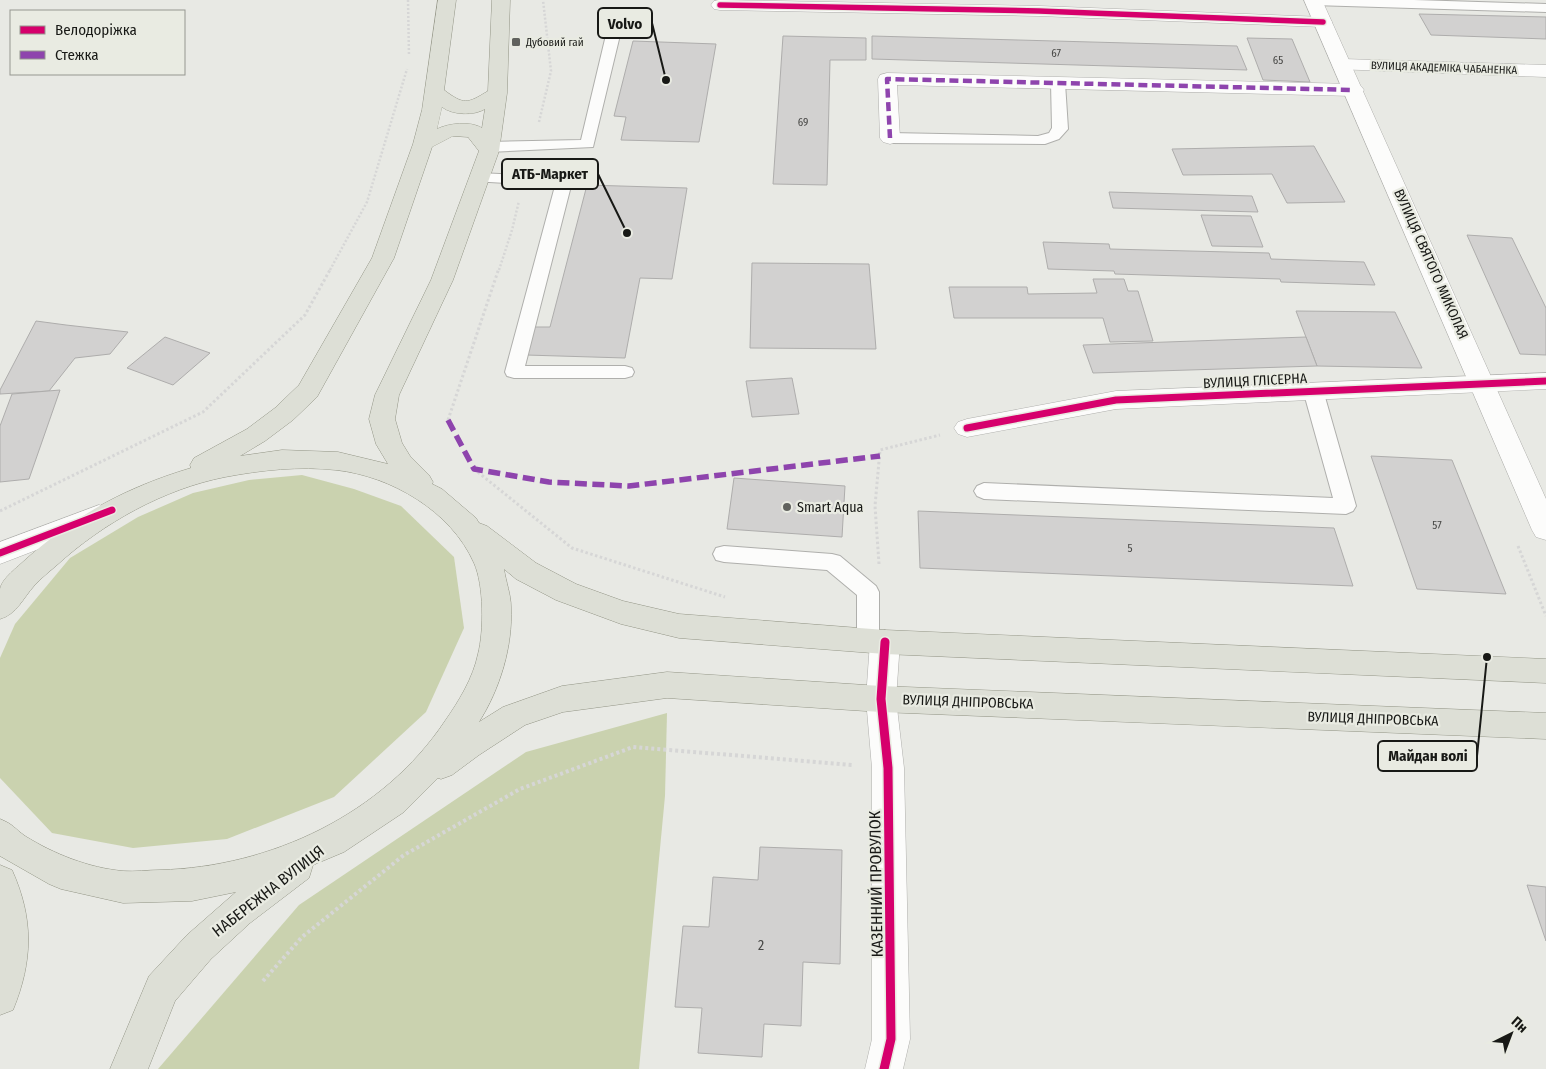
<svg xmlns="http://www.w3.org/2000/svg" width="1546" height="1069" viewBox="0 0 1546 1069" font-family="'Fira Sans Condensed',sans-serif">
  <rect width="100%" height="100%" fill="#e8e9e4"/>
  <g fill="#cad2af">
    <path d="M302 475 354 489 401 506 454 557 464 628 426 712 334 797 227 839 133 848 52 833 0 778V658L15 624 70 558 138 517 193 493 249 480Z"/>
    <path d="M667 713 665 796 639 1069H158L299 905 526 752Z"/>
  </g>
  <g fill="#d2d1d0" stroke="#aeadac">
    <path d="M1419 14 1546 17V39L1431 35Z"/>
    <path d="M783 36 866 38V60H830L827 185 773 184Z"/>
    <path d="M872 36 1237 46 1247 70 872 59Z"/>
    <path d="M1247 38 1292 39 1310 82 1263 80Z"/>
    <path d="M633 41 716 44 699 142 621 140 626 117 614 116Z"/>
    <path d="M1314 146 1345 202 1287 203 1272 174 1183 175 1172 149Z"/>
    <path d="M587 185 687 188 672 279 640 278 625 358 526 355 534 327H550Z"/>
    <path d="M1109 192 1252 196 1258 212 1113 208Z"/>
    <path d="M1201 215 1251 216 1263 247 1212 246Z"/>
    <path d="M1467 235 1512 238 1546 308V355L1520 354Z"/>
    <path d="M1043 242 1109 244 1110 249 1269 253 1271 259 1364 262 1375 285 1281 282 1280 279 1115 274 1114 271 1048 269Z"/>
    <path d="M752 263 869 264 876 349 750 348Z"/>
    <path d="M1093 279H1124L1128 291H1138L1153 341 1110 342 1103 318H954L949 287H1027L1028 294 1097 293Z"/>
    <path d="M1296 311 1395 312 1422 368 1317 366Z"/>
    <path d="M36 321 66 325 128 332 110 354 75 358 49 391 0 394V390Z"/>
    <path d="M165 337 210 353 173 385 127 368Z"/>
    <path d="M1306 337 1317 366 1093 373 1083 345Z"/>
    <path d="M792 378 799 414 752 417 746 381Z"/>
    <path d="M60 390 29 479 0 482V426L12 394Z"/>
    <path d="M1371 456 1452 460 1506 594 1417 589Z"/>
    <path d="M734 478 845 486 842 537 727 529Z"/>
    <path d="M918 511 1334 528 1353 586 920 568Z"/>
    <path d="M760 847 842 850 840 964 803 962 801 1026 764 1024 762 1057 698 1053 702 1008 675 1007 683 926 709 927 713 877 758 880Z"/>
    <path d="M1527 885 1546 887V941Z"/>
  </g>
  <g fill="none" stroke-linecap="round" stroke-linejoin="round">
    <g stroke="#afafac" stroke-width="2">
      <g id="service">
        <path d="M1307 0H1414L1546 4V12L1313 5 1308 4Z"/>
        <path d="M613 31 620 35 593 147 489 152 484 150 481 147 484 144 489 142 581 140 606 35Z"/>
        <path d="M1058 79 1063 80 1065 83 1068 129 1059 139 1045 144 890 143 885 141 882 138 885 135 890 133 1038 136 1049 133 1052 128 1051 83 1053 80Z"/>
        <path d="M479 173 564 177 570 179 572 182 525 366H625L632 368 634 372 632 376 625 378H514L507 376 505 372 555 186 473 181 471 178 473 175Z"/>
        <path d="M1313 384 1320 385 1323 390 1356 506 1353 511 1346 514 984 499 977 496 974 491 977 486 984 483 1333 498 1303 390 1306 385Z"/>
        <path d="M724 546 832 554 840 556 876 586 879 592V641L876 648 868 650 860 648 857 641V595L827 570 724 562 716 560 713 554 716 548Z"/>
      </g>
    </g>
    <g stroke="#afafac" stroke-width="1">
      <g id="minor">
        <path d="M719 0 1039 6 1323 17 1329 18 1332 22 1329 26 1323 27 1039 16 720 10 714 9 711 5 714 1Z"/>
        <path d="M1342 59 1546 65V77L1335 69 1333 65 1335 61Z"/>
        <path d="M887 73 1354 84 1361 86 1364 90 1361 94 1354 96 897 85 900 138 897 142 890 144 883 142 880 138 878 79 880 75Z"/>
        <path d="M1546 373V389L1116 409 967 437 958 434 954 428 958 422 967 419 1116 391Z"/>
        <path d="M99 505 109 508 113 515 109 522 0 564V542Z"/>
        <path d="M885 630 895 634 900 642 896 699 904 768 910 1039 903 1069H865L872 1039V768L866 699 870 642 875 634Z"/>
      </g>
    </g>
    <g stroke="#afafac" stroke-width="1">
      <path id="tertiary" d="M1304 0H1322L1546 499V540L1536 537 1532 530Z"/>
    </g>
    <g stroke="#939586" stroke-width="1">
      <g id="primary">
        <path d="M438 0H456L444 90C464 105 467 104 488 91L492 0H510L507 93 499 151 453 280 399 395 395 419 402 443 410 456 429 475 433 482 432 484 442 489 476 518 479 523 487 526 536 563 576 584 623 601 679 614 885 630 1546 659V683L885 654 679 638 621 624 556 600 516 579 504 569C506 582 511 595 511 607 513 646 500 689 479 722L503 707 562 686 667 672 881 686 1546 713V739L881 712 667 698 563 712 525 725 479 755 452 775 441 779 438 778 404 812 344 852 313 865 309 878 250 923 211 959 175 1001 148 1069H110L149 976 187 935 236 892 192 901 123 903 61 889 49 884 0 856V819C13 824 15 829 25 836 54 854 89 868 123 871 135 872 148 870 160 870 271 867 383 814 445 721 459 701 473 678 478 654 484 631 484 585 474 563 451 511 391 476 336 470 299 466 262 470 225 477 164 489 103 523 57 565 49 572 41 578 34 586 23 598 17 614 0 619 0 610 0 598 0 589 2 578 18 567 25 560 77 514 125 488 191 468L190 465 194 458 247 429 275 408 299 385 372 258 413 144 422 110ZM442 107C452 115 474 116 485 109L482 128C471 121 449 123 437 129ZM453 136 468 137 479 151 431 280 375 395 369 419 376 444 388 464 338 452 282 450 240 456 265 441 293 420 317 397 394 258 432 147Z"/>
        <path d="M0 865 12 870C34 919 33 961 13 1010L0 1015Z"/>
      </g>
    </g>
    <g stroke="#d6d6d6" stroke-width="2.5" stroke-dasharray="2 2" stroke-linecap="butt">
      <path d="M408 0 409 56"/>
      <path d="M539 122 551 71 543 0"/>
      <path d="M330 270 367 202 407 69"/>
      <path d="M499 270 512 230 519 201"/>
    </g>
    <g stroke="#d6d6d6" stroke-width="3" stroke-dasharray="2.5 2.5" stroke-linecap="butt">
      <path d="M448 420 499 268"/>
      <path d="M474 469 572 548 725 597"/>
      <path d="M0 511 203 412 305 315 331 268"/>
      <path d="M1518 546 1546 616"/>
      <path d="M879 564 875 506 880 450 940 435"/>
    </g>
    <path stroke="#d6d6d6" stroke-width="4" stroke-dasharray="3 3" stroke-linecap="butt" d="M263 981 302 937 404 855 520 789 633 747 853 765"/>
    <use href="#service" fill="#fcfcfb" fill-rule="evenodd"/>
    <use href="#minor" fill="#fcfcfb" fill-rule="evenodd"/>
    <use href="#tertiary" fill="#fcfcfb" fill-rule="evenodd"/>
    <use href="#primary" fill="#dddfd6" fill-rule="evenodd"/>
    <path stroke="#8e44ad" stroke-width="4.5" stroke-dasharray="9 4.5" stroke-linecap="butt" d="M890 138 887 79 1354 90"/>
    <path stroke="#8e44ad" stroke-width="5.5" stroke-dasharray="12 5.5" stroke-linecap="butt" d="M448 420 474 469 549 482 629 486 880 456"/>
    <g stroke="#e9ebe2" stroke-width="8">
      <path id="cycleway-far2" d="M720 5 1039 11 1323 22"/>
    </g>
    <g stroke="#e9ebe2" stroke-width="10">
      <g id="cycleway-far1">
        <path d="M967 428 1116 400 1546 381"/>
        <path d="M0 553 112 510"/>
      </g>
    </g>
    <g stroke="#e9ebe2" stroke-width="12">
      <path id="cycleway" d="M884 1069 891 1039 888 768 881 699 885 642"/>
    </g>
    <use href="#cycleway-far2" stroke="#d6006c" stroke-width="5.5"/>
    <use href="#cycleway-far1" stroke="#d6006c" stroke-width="7"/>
    <use href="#cycleway" stroke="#d6006c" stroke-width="9"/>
  </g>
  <g fill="#61625e" stroke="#e9ebe2" stroke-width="2">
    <rect x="511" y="37" width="10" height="10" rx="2.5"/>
    <circle cx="787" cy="507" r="5"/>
  </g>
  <g text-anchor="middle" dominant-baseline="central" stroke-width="4.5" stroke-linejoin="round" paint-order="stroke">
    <g font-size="11" fill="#181916" stroke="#e9ebe2" text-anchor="start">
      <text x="526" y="42">Дубовий гай</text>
    </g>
    <g font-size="11" fill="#484846">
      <text x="1056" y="53">67</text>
      <text x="1278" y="60">65</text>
      <text x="803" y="122">69</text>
      <text x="1437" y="525">57</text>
      <text x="1130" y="548">5</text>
    </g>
    <g font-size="11" fill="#181916" stroke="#e9ebe2">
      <text transform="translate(1444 68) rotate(2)">ВУЛИЦЯ АКАДЕМІКА ЧАБАНЕНКА</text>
    </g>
    <g font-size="14" fill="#181916" stroke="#e9ebe2">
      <text transform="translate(1431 264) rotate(66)">ВУЛИЦЯ СВЯТОГО МИКОЛАЯ</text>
      <text transform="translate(1255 381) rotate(-3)">ВУЛИЦЯ ГЛІСЕРНА</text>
      <text transform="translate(968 702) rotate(2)">ВУЛИЦЯ ДНІПРОВСЬКА</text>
      <text transform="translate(1373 719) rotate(2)">ВУЛИЦЯ ДНІПРОВСЬКА</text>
    </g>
    <g font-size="14" fill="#181916" stroke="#e9ebe2" text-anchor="start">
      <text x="797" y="507">Smart Aqua</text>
    </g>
    <g font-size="14" fill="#484846">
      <text x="761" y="945">2</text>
    </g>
    <g font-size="16" fill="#181916" stroke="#e9ebe2">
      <text transform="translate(876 884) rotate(-91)">КАЗЕННИЙ ПРОВУЛОК</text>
      <text transform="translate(268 891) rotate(-38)">НАБЕРЕЖНА ВУЛИЦЯ</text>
    </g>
  </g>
  <path fill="none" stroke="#181916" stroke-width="2" d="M666 80L652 23M627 233L598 174M1487 657L1477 756"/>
  <g fill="#181916" stroke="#e9ebe2" stroke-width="2">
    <circle cx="666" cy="80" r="5"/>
    <circle cx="627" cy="233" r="5"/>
    <circle cx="1487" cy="657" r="5"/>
  </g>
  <g fill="#e9ebe2" stroke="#181916" stroke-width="2">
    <rect x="598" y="8" width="54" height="30" rx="5"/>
    <rect x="502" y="159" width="96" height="30" rx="5"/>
    <rect x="1378" y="741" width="99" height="30" rx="5"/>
  </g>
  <g font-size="15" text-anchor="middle" font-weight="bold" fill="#181916">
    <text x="625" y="29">Volvo</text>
    <text x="550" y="179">АТБ-Маркет</text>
    <text x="1428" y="761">Майдан волі</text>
  </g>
  <rect x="10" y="10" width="175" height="65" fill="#e9ebe2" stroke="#959790"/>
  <rect x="20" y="26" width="25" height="8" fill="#d6006c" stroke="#959790"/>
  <text x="55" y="35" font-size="15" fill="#181916">Велодоріжка</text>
  <rect x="20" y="51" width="25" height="8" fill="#8e44ad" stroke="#959790"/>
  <text x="55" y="60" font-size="15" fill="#181916">Стежка</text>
  <g transform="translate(1511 1034) rotate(42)" stroke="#e9ebe2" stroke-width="4" paint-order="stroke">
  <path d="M0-4L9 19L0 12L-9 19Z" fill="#181916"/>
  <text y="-8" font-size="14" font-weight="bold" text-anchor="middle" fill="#181916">Пн</text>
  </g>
</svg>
